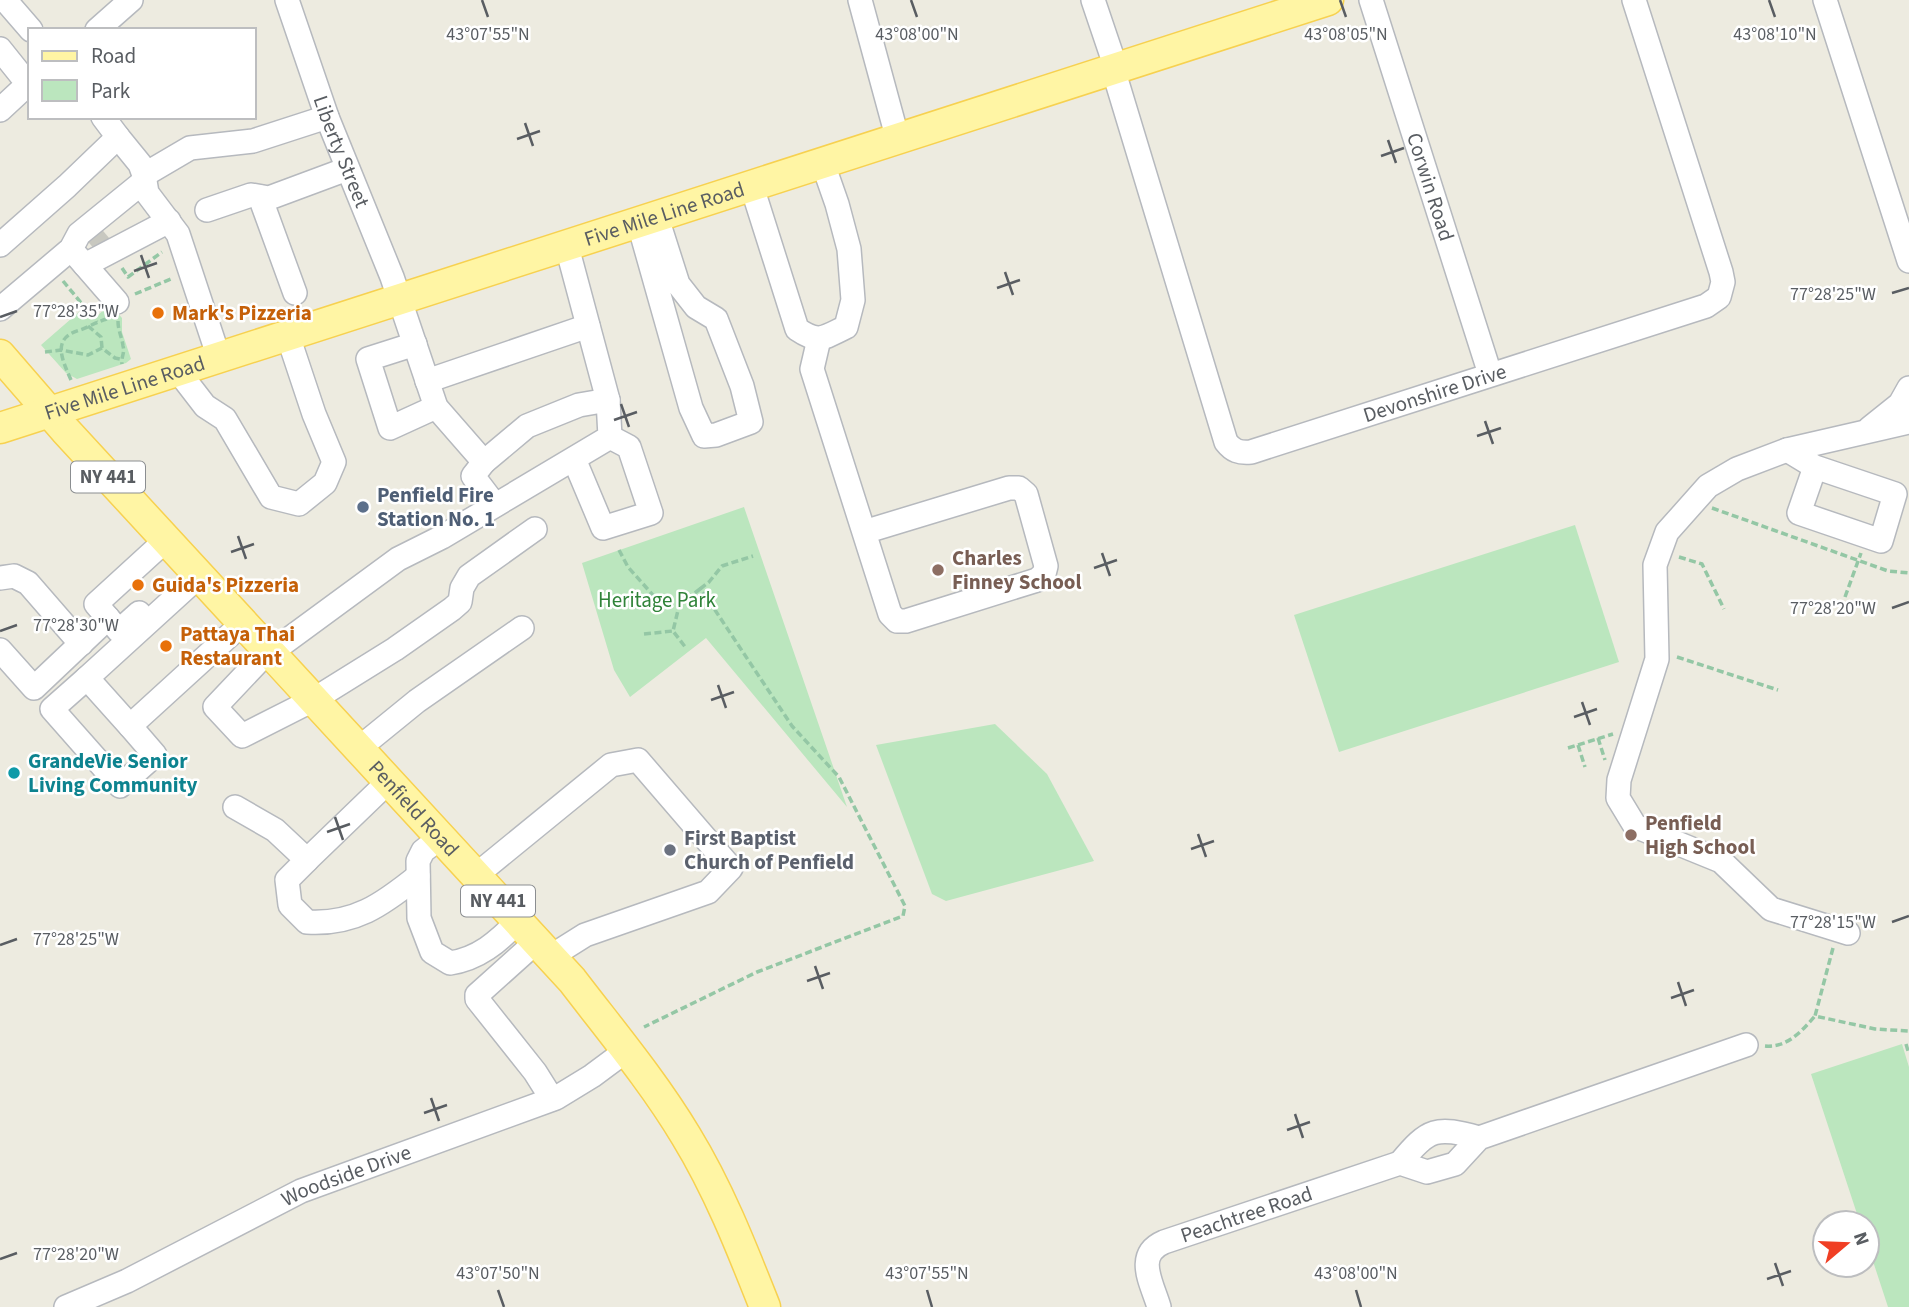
<svg xmlns="http://www.w3.org/2000/svg" width="1909" height="1307" viewBox="0 0 1909 1307" font-family="'Source Sans 3',sans-serif">
  <rect width="100%" height="100%" fill="#edebe0"/>
  <g fill="#bbe6be">
    <path d="M87 305 97 316 107 307 113 308 122 318V332L131 359 126 363 77 379 66 373 41 345Z"/>
    <path d="M744 507 847 807 706 638 630 697 614 670 582 563Z"/>
    <path d="M1575 525 1619 662 1339 752 1294 615Z"/>
    <path d="M995 724 1047 774 1094 861 946 901 932 894 876 745Z"/>
    <path d="M1902 1044 1909 1067V1307H1888L1867 1243V1223H1860L1811 1074Z"/>
  </g>
  <g fill="none" stroke-linecap="round" stroke-linejoin="round">
    <path stroke="#c8c8c0" stroke-width="23" stroke-dasharray="23 11" stroke-linecap="butt" d="M90 244 104 232"/>
    <g stroke="#b6b9be" stroke-width="26">
      <g id="minor">
        <path d="M5 0 31 30"/>
        <path id="s1" d="M287 0 327 117 392 277 436 407 484 462 473 476 495 505"/>
        <path d="M860 0 898 140"/>
        <path d="M1093 0 1116 68"/>
        <path id="s2" d="M1371 0 1490 374"/>
        <path d="M1825 0 1909 261"/>
        <path d="M97 30 131 0"/>
        <path d="M0 49 28 84 0 110"/>
        <path id="s3" d="M1113 69 1226 442C1233 451 1239 453 1251 452L1706 306 1719 297 1723 282 1721 272 1634 0"/>
        <path d="M118 137 140 164 144 175 190 148 253 141 327 117"/>
        <path d="M144 175 147 193 178 234 219 358"/>
        <path d="M752 187 797 329C819 344 823 338 846 327L853 300 849 249 837 204 823 164"/>
        <path d="M260 197 295 293"/>
        <path d="M207 210 251 195 269 198 347 169"/>
        <path d="M639 224 691 408 704 436 716 435 751 422 742 386 716 319 696 307 678 284 657 218"/>
        <path d="M0 245 67 186 118 137 103 117"/>
        <path d="M77 256 117 302"/>
        <path d="M85 265 169 221"/>
        <path d="M0 309 71 249 79 234 143 182"/>
        <path d="M819 339 812 369 890 614 897 621H906L1037 580 1044 574 1046 566 1026 494 1019 488H1009L864 532"/>
        <path d="M415 344 368 359 390 428 436 407"/>
        <path d="M178 371 205 406 225 419 271 497 299 504 325 483 334 462 314 414 288 336"/>
        <path d="M427 381 588 326"/>
        <path d="M1870 428 1900 404 1909 388"/>
        <path d="M1787 450 1815 467 1799 513 1881 541 1895 494 1815 467"/>
        <path d="M574 459 603 528 651 513 629 447 610 437"/>
        <path d="M484 462 527 426 579 405 608 400"/>
        <path d="M199 576 87 678 130 726 243 623"/>
        <path d="M0 578 14 576 28 583 81 644"/>
        <path d="M139 613 119 631 96 604 166 540"/>
        <path d="M0 650 34 688 108 618"/>
        <path d="M268 651 215 707 242 736 313 700 395 649 452 609 460 602 462 588 469 576 535 529"/>
        <path d="M270 653 398 559 442 537 610 437 608 400 567 247"/>
        <path d="M87 678 52 709 120 786 155 755 130 726"/>
        <path d="M358 749 417 701 522 628"/>
        <path d="M235 807 275 830 307 860 388 782"/>
        <path d="M440 838 423 851 418 861 419 918 432 952 450 963C478 959 498 942 517 922"/>
        <path d="M307 860 287 880 290 905 307 922C354 925 382 905 418 876"/>
        <path d="M475 876 611 765 638 760 731 868 708 892 585 935 550 957"/>
        <path d="M1848 933 1771 909 1721 861 1635 826 1618 798 1619 780 1657 659 1655 565 1667 532 1708 486 1737 469 1787 450 1909 422"/>
        <path d="M536 942 477 995V999L535 1072 552 1099"/>
        <path d="M1400 1163C1429 1128 1436 1126 1479 1138"/>
        <path id="s4" d="M66 1307 127 1281 301 1191 556 1098 592 1076 627 1050"/>
        <path id="s5" d="M1159 1307C1152 1283 1134 1255 1164 1242L1400 1163 1427 1172 1455 1164 1479 1138 1746 1045"/>
      </g>
    </g>
    <g stroke="#f7d150" stroke-width="33">
      <g id="major">
        <path id="s6" d="M0 355 65 430 572 980C611 1031 653 1081 686 1136 719 1190 742 1249 765 1307"/>
        <path id="s7" d="M0 428 1328 0"/>
      </g>
    </g>
    <g stroke="#94c7a5" stroke-width="3.5" stroke-dasharray="7 3.5" stroke-linecap="butt">
      <path d="M122 268 128 277 162 252"/>
      <path d="M63 281 97 322"/>
      <path d="M135 294 171 279"/>
      <path d="M118 321C118 331 122 337 123 346 125 353 121 357 122 364"/>
      <path d="M88 326 101 337 102 348"/>
      <path d="M45 352 61 350 88 355 102 348 115 358 120 359"/>
      <path d="M71 380C62 359 51 338 80 330 89 327 98 321 107 319"/>
      <path d="M1712 508 1888 571 1909 573"/>
      <path d="M619 550 628 567 660 603C676 606 687 599 700 589L707 598 792 726 839 777 905 906 903 916 757 972 644 1027"/>
      <path d="M1679 557 1702 564 1724 609"/>
      <path d="M700 589 709 582 722 566 753 556"/>
      <path d="M1845 597 1861 553"/>
      <path d="M680 602 673 631 686 648"/>
      <path d="M644 634 673 631"/>
      <path d="M1677 657 1778 690"/>
      <path d="M1598 738 1605 760"/>
      <path d="M1578 745 1585 767"/>
      <path d="M1568 748 1613 734"/>
      <path d="M1833 948 1815 1016 1875 1029 1909 1031"/>
      <path d="M1906 1044 1909 1054"/>
      <path d="M1765 1046C1787 1048 1802 1031 1815 1016"/>
    </g>
    <use href="#minor" stroke="#fff" stroke-width="23"/>
    <use href="#major" stroke="#fff5a4" stroke-width="30"/>
  </g>
  <path fill="none" stroke="#595d62" stroke-width="2.5" d="M482 0 488 17M911 0 917 17M1340 0 1346 17M1769 0 1775 17M525 123 533 146M517 139 540 131M1388 140 1396 163M1381 156 1404 148M141 255 149 278M134 271 157 263M1005 272 1013 295M997 288 1020 280M1892 293 1909 288M0 317 17 311M621 404 629 427M614 420 637 412M1485 421 1493 444M1477 436 1501 428M238 536 246 559M231 552 254 544M1102 553 1110 576M1094 568 1117 560M1892 608 1909 602M0 631 17 625M718 685 726 708M711 700 734 692M1582 702 1590 725M1574 717 1597 709M335 817 343 840M327 832 350 824M1198 834 1206 857M1191 849 1214 841M1892 922 1909 916M0 945 17 939M815 966 823 989M807 981 830 973M1678 982 1686 1006M1671 998 1694 990M431 1098 439 1121M424 1113 447 1105M1295 1114 1303 1138M1287 1130 1310 1122M0 1259 17 1253M1775 1263 1783 1286M1767 1279 1791 1271M498 1290 504 1307M927 1290 932 1307M1356 1290 1361 1307"/>
  <g fill="#e8710a" stroke="#fff" stroke-width="2.5">
    <circle cx="158" cy="313" r="7"/>
    <circle cx="138" cy="585" r="7"/>
    <circle cx="166" cy="646" r="7"/>
  </g>
  <circle fill="#5c6f8a" stroke="#fff" stroke-width="2.5" cx="363" cy="507" r="7"/>
  <g fill="#8d6e63" stroke="#fff" stroke-width="2.5">
    <circle cx="938" cy="570" r="7"/>
    <circle cx="1631" cy="835" r="7"/>
  </g>
  <circle fill="#0f9aa8" stroke="#fff" stroke-width="2.5" cx="14" cy="773" r="7"/>
  <circle fill="#6b7280" stroke="#fff" stroke-width="2.5" cx="670" cy="850" r="7"/>
  <g text-anchor="middle" dominant-baseline="central" stroke-width="5" stroke-linejoin="round" paint-order="stroke">
    <g fill="#fff" stroke="#8b8e91" stroke-width="2">
      <rect x="71" y="461.5" width="74" height="31" rx="5"/>
      <rect x="461" y="885.5" width="74" height="31" rx="5"/>
    </g>
    <g font-size="19" font-weight="bold" fill="#595d62">
      <text x="108" y="477">NY 441</text>
      <text x="498" y="901">NY 441</text>
    </g>
    <g font-size="21" fill="#595d62" stroke="#fff">
      <text stroke="none"><textPath href="#s1" startOffset="161">Liberty Street</textPath></text>
      <text stroke="none"><textPath href="#s2" startOffset="196">Corwin Road</textPath></text>
      <text stroke="none"><textPath href="#s7" startOffset="698">Five Mile Line Road</textPath></text>
      <text stroke="none"><textPath href="#s7" startOffset="131">Five Mile Line Road</textPath></text>
      <text stroke="none"><textPath href="#s3" startOffset="611">Devonshire Drive</textPath></text>
      <text stroke="none"><textPath href="#s6" startOffset="614">Penfield Road</textPath></text>
      <text stroke="none"><textPath href="#s4" startOffset="310">Woodside Drive</textPath></text>
      <text stroke="none"><textPath href="#s5" startOffset="161">Peachtree Road</textPath></text>
    </g>
    <g font-size="21" font-weight="bold" fill="#c56008" stroke="#fff" text-anchor="start">
      <text x="172" y="313">Mark's Pizzeria</text>
      <text x="152" y="585">Guida's Pizzeria</text>
      <text x="180" y="634">Pattaya Thai<tspan x="180" dy="24">Restaurant</tspan></text>
    </g>
    <g font-size="21" font-weight="bold" fill="#4e5e75" stroke="#fff" text-anchor="start">
      <text x="377" y="495">Penfield Fire<tspan x="377" dy="24">Station No. 1</tspan></text>
    </g>
    <g font-size="21" font-weight="bold" fill="#785e54" stroke="#fff" text-anchor="start">
      <text x="952" y="558">Charles<tspan x="952" dy="24">Finney School</tspan></text>
      <text x="1645" y="823">Penfield<tspan x="1645" dy="24">High School</tspan></text>
    </g>
    <g font-size="21" fill="#308339" stroke="#fff">
      <text x="657" y="600">Heritage Park</text>
    </g>
    <g font-size="21" font-weight="bold" fill="#0d838f" stroke="#fff" text-anchor="start">
      <text x="28" y="761">GrandeVie Senior<tspan x="28" dy="24">Living Community</tspan></text>
    </g>
    <g font-size="21" font-weight="bold" fill="#5b616d" stroke="#fff" text-anchor="start">
      <text x="684" y="838">First Baptist<tspan x="684" dy="24">Church of Penfield</tspan></text>
    </g>
  </g>
  <g font-size="18" text-anchor="middle" fill="#595d62" stroke="#fff" stroke-width="5" stroke-linejoin="round" paint-order="stroke">
    <text x="488" y="40">43°07'55"N</text>
    <text x="917" y="40">43°08'00"N</text>
    <text x="1346" y="40">43°08'05"N</text>
    <text x="1775" y="40">43°08'10"N</text>
    <text x="1833" y="300">77°28'25"W</text>
    <text x="76" y="317">77°28'35"W</text>
    <text x="1833" y="614">77°28'20"W</text>
    <text x="76" y="631">77°28'30"W</text>
    <text x="1833" y="928">77°28'15"W</text>
    <text x="76" y="945">77°28'25"W</text>
    <text x="76" y="1260">77°28'20"W</text>
    <text x="498" y="1279">43°07'50"N</text>
    <text x="927" y="1279">43°07'55"N</text>
    <text x="1356" y="1279">43°08'00"N</text>
  </g>
  <rect x="28" y="28" width="228" height="91" fill="#ffffff" stroke="#bdbec0" stroke-width="2"/>
  <rect x="42" y="51" width="35" height="10" fill="#fff5a4" stroke="#bdbec0" stroke-width="2"/>
  <text x="91" y="63" font-size="21" fill="#595d62">Road</text>
  <rect x="42" y="80" width="35" height="21" fill="#bbe6be" stroke="#bdbec0" stroke-width="2"/>
  <text x="91" y="98" font-size="21" fill="#595d62">Park</text>
  <g transform="translate(1846 1244) rotate(71)"><circle r="33" fill="#ffffff" stroke="#bdbec0" stroke-width="2"/>
  <path d="M0-5L12 26L0 18L-12 26Z" fill="#f03f24"/>
  <text y="-10" font-size="19" font-weight="bold" text-anchor="middle" fill="#595d62">N</text>
  </g>
</svg>
